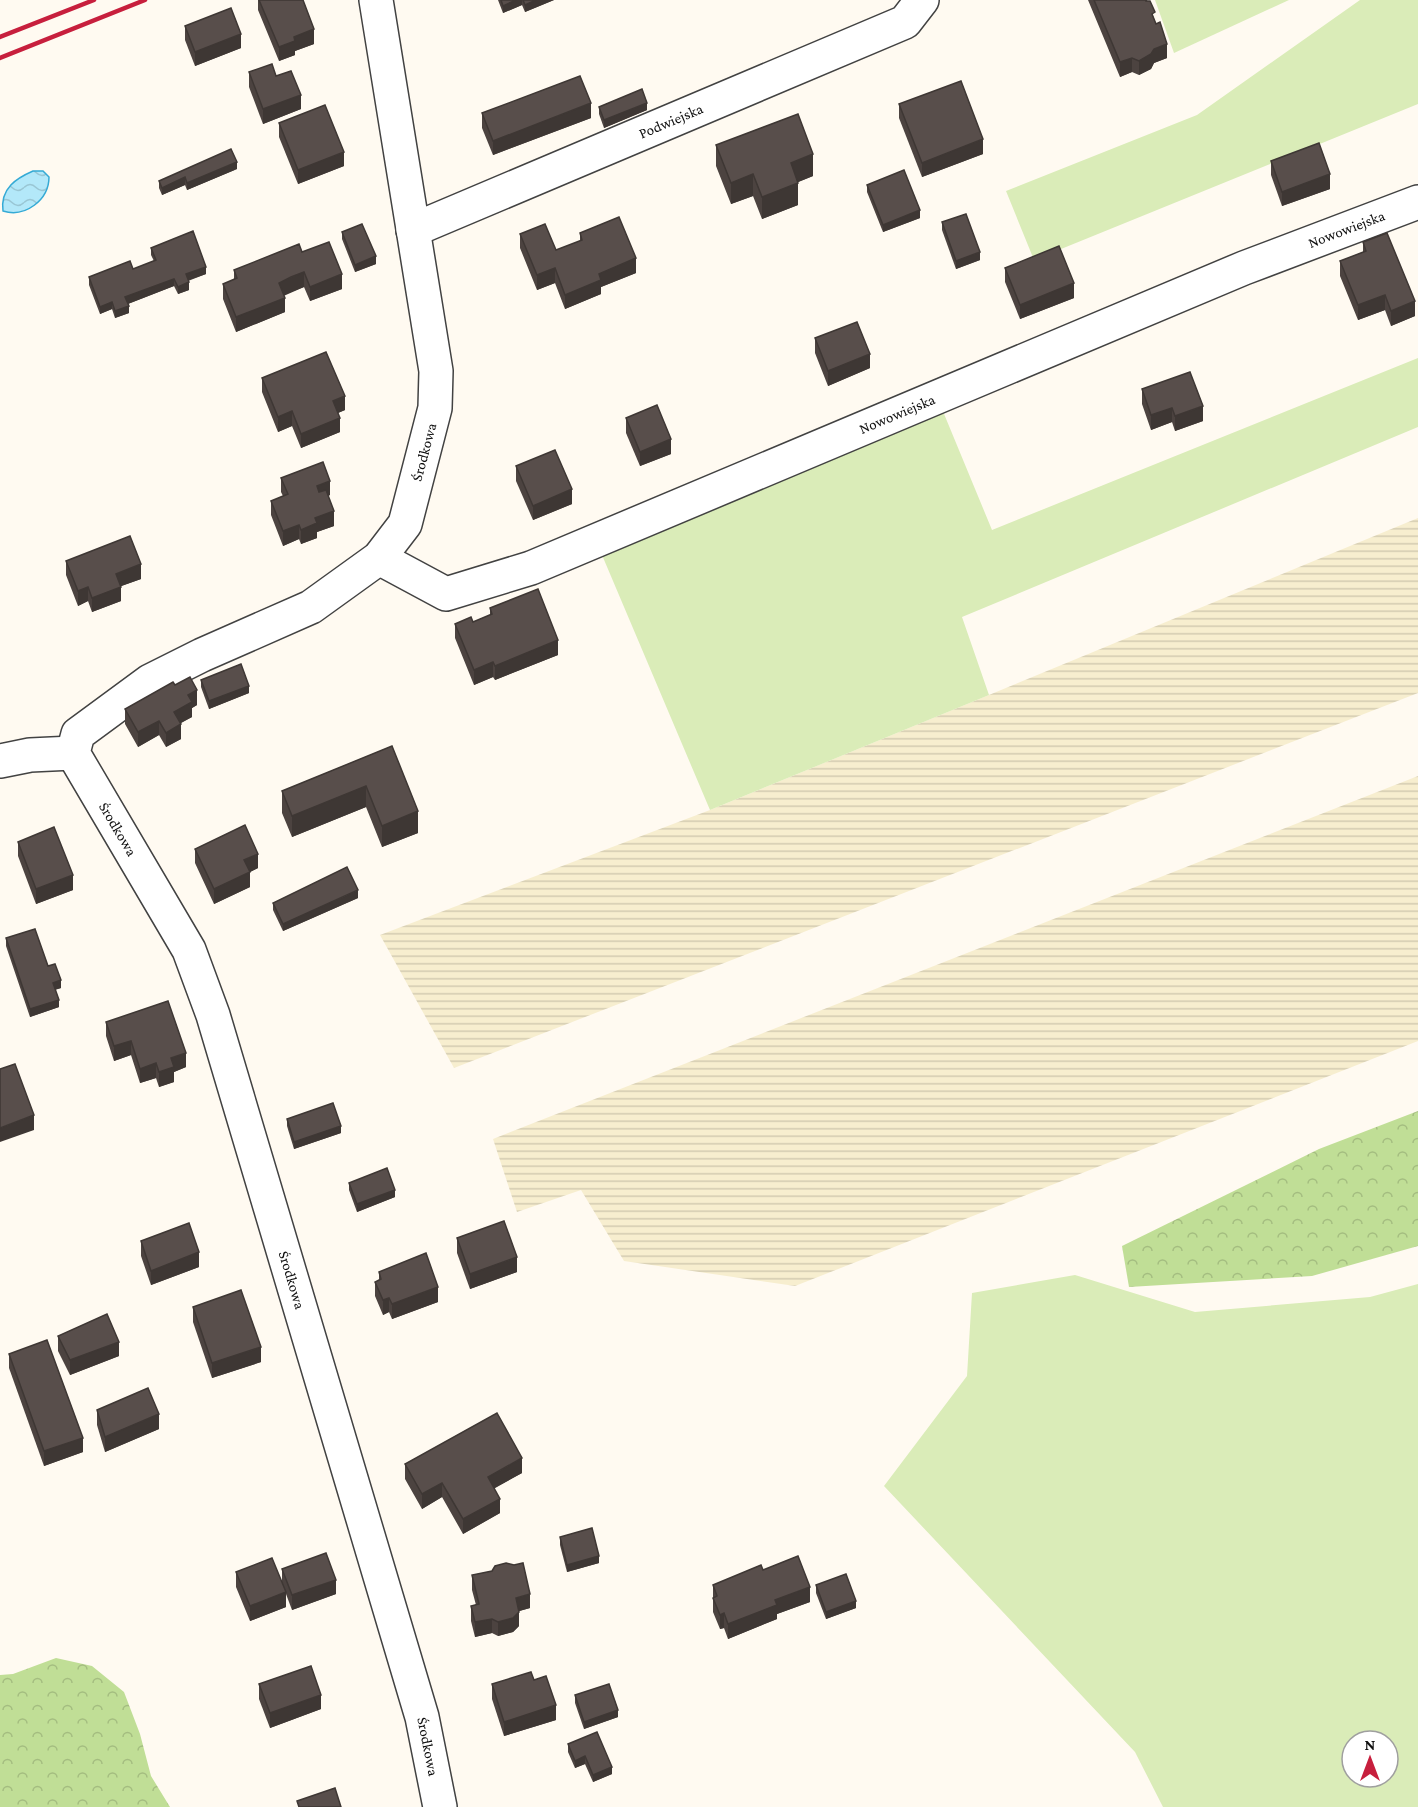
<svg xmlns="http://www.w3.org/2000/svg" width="1418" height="1807" viewBox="0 0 1418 1807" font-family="'Crimson Pro',serif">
  <defs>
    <pattern id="farmland-rules" width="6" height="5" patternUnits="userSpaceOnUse" patternTransform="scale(1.5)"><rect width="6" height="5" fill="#f7eecf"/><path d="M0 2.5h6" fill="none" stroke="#d3cbb1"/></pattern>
    <pattern id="forest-crowns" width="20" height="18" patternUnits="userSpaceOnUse" patternTransform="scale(1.5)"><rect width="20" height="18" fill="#c0de96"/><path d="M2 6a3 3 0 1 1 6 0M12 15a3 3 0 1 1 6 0" fill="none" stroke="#a4bd80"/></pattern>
    <pattern id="water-waves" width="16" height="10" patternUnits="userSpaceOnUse" patternTransform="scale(1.5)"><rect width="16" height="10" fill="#b3e8f9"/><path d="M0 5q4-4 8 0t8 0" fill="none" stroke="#99c6d4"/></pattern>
  </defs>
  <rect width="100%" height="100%" fill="#fffaf1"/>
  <g fill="url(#farmland-rules)">
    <path d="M1418 518V693L454 1068 380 935 710 810Z"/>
    <path d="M1418 776V1041L795 1286 624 1261 581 1190 517 1212 493 1139Z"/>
  </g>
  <g fill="#daecb8" fill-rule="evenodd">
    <path d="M1155 0H1289L1174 53Z"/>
    <path d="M1360 0H1418V104L1034 260 1006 191 1197 115Z"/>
    <path d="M1418 358V427L962 617 989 695 710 810 602 555 942 409 992 530Z"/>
    <path d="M1075 1275 1195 1312 1370 1297 1418 1284V1807H1163L1135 1752 884 1486 967 1376 972 1293ZM1352 1741H1388V1777H1352Z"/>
  </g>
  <g fill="url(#forest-crowns)">
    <path d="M1418 1111V1246L1312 1276 1129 1287 1122 1246 1319 1149Z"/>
    <path d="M56 1658 92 1666 124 1692 140 1734 151 1776 170 1807H0V1675L13 1674Z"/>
  </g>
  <path fill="url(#water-waves)" stroke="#35aad5" stroke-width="1.5" d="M33 171H43L49 177C49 200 25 218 3 211 0 188 17 178 33 171Z"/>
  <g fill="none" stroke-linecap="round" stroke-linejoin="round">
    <g stroke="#424242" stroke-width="36">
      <g id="street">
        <path id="s1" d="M376 0 436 371 435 408 405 524 379 558 311 607 202 655 150 681 78 734 73 753 189 950 213 1015 422 1717 440 1807"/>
        <path id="s2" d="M413 230 905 22 922 0"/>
        <path id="s3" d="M379 558 446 594 531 568 1244 268 1418 202"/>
        <path d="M0 761 30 755 73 753"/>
      </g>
    </g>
    <use href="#street" stroke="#fff" stroke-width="33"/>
    <g stroke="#c71f3d" stroke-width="4.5">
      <path d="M0 37 94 0"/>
      <path d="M0 58 145 0"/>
    </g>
  </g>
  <g fill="#4c4340">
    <path d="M258 0H303L314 44 295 51V55L279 61 258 10Z"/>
    <path d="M498 0H554L525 12 522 5 503 13Z"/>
    <path d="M1088 0H1147L1155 21 1167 58 1154 63 1151 69 1139 75 1132 72 1120 77Z"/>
    <path d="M185 26 241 48 195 66 185 40Z"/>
    <path d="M249 72 276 76 301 109 263 124 249 87Z"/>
    <path d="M899 104 983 154 922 177 899 118Z"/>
    <path d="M599 107 647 110 604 128 599 114Z"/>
    <path d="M482 113 591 118 493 155 482 128Z"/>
    <path d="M279 123 344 166 298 184 279 137Z"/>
    <path d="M716 145 813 176 798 182V205L762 219 753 196 731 204 716 166Z"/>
    <path d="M1271 161 1330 189 1282 206 1271 175Z"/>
    <path d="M237 169 187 190 185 185 162 195 159 188V181Z"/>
    <path d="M867 185 920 218 883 232 867 192Z"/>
    <path d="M942 222 980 260 956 269 942 230Z"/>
    <path d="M342 232 376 264 355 272 342 239Z"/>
    <path d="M580 233 636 273 601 287V294L565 309 555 283 537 290 520 248V234L556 250 580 241Z"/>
    <path d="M1363 242 1415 316 1391 326 1385 310 1358 320 1340 276V261L1363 252Z"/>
    <path d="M151 248 206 274 188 281 189 290 178 294 174 286 128 304 129 313 115 318 112 309 100 314 89 285V277L133 269 154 261 151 255Z"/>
    <path d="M302 252 342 289 310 301 304 287 291 292 284 295 285 312 236 332 223 299V284L234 280V270Z"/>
    <path d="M1005 268 1074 298 1020 319 1005 282Z"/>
    <path d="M815 338 870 368 828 386 815 353Z"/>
    <path d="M262 378 345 410 338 413 340 432 301 448 292 426 278 432 262 392Z"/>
    <path d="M1142 389 1203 421 1175 431 1172 422 1151 430 1142 404Z"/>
    <path d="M626 418 671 454 640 466 626 433Z"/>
    <path d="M516 466 572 504 533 520 516 481Z"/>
    <path d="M281 478 330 495 328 496 334 526 317 532V538L301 544 299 539 283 546 271 515V501L283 496 281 492Z"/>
    <path d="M66 561 141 579 121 586V601L92 612 88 601 78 606 66 575Z"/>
    <path d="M490 608 558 655 495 680 493 677 474 685 455 638V624L473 622 490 615Z"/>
    <path d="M201 680 249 693 209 709 201 687Z"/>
    <path d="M175 685 197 705 192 708V717L180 723 181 739 166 747 159 735 138 747 125 724V709Z"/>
    <path d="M392 746 418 833 382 847 366 807 292 837 282 813V791Z"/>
    <path d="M18 842 73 890 36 904 18 856Z"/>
    <path d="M195 849 258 868 250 872V887L214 904 195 863Z"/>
    <path d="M358 898 283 931 273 910V903Z"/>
    <path d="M6 938 48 966 61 988 55 990 59 1007 30 1017 6 946Z"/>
    <path d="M106 1022 186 1067 174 1072V1082L159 1087 156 1078 140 1083 131 1055 114 1061 106 1036Z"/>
    <path d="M287 1119 341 1133 294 1149 287 1126Z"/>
    <path d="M349 1183 395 1197 357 1212 349 1190Z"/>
    <path d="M457 1238 517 1272 470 1289 457 1253Z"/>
    <path d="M141 1241 199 1267 151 1285 141 1256Z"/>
    <path d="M379 1272 438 1302 392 1319 389 1312 383 1315 375 1296V1282L379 1280Z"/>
    <path d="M193 1307 261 1362 212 1378 193 1322Z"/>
    <path d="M58 1336 119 1356 70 1375 58 1351Z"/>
    <path d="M9 1354 83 1452 44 1466 9 1368Z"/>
    <path d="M97 1410 159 1429 105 1452 97 1425Z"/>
    <path d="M405 1464 522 1473 494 1488 500 1513 463 1534 442 1497 422 1509 405 1479Z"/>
    <path d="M560 1537 599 1563 567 1572 560 1545Z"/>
    <path d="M282 1569 336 1594 292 1610 286 1594V1607L250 1621 236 1587V1572L282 1583Z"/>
    <path d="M763 1570 810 1602 777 1614V1619L728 1639 724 1628 720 1629 713 1612V1585Z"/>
    <path d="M472 1575 530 1608 519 1611V1626L513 1632 498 1636 492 1633 475 1637 471 1621V1606L476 1605 472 1590Z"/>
    <path d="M816 1585 856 1608 826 1619 816 1593Z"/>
    <path d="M534 1680 556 1720 504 1736 492 1699V1684Z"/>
    <path d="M259 1684 321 1709 270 1728 259 1699Z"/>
    <path d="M575 1695 618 1717 584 1729 575 1703Z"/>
    <path d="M568 1744 612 1774 593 1782 585 1764 575 1768 568 1752Z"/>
  </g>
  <g fill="#3e3734">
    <path d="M516 0H522V5L503 13V6Z"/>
    <path d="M536 0H554L525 12V5Z"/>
    <path d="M314 29V44L295 51V55L279 61V47L294 37Z"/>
    <path d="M241 34V48L195 66V52Z"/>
    <path d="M1167 44V58L1154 63 1151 69 1139 75V61L1154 49Z"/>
    <path d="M1132 58V72L1120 77V62Z"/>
    <path d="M301 95V109L263 124V109Z"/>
    <path d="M591 103V118L493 155V141Z"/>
    <path d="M647 103V110L604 128V120Z"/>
    <path d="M983 139V154L922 177V163Z"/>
    <path d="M344 152V166L298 184V170Z"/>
    <path d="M813 154V176L791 185V163Z"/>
    <path d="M237 162V169L187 190V183Z"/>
    <path d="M753 174V196L731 204V183Z"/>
    <path d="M1330 174V189L1282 206V192Z"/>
    <path d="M185 177V185L162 195V188Z"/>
    <path d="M798 183V205L762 219V197Z"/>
    <path d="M920 210V218L883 232V225Z"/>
    <path d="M980 252V260L956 269V261Z"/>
    <path d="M376 256V264L355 272V265Z"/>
    <path d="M636 258V273L601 287V294L565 309V295L599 274Z"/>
    <path d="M206 267V274L186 281V274Z"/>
    <path d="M555 268V283L537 290V275Z"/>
    <path d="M304 272V287L279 298V283Z"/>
    <path d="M342 274V289L310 301V287Z"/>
    <path d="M174 279V286L125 305V297Z"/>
    <path d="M189 282V290L178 294V287Z"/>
    <path d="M1074 283V298L1020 319V305Z"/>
    <path d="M1385 295V310L1358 320V305Z"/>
    <path d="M285 298V312L236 332V317Z"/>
    <path d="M1415 301V316L1391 326V311Z"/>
    <path d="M112 302V309L100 314V307Z"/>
    <path d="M129 306V313L115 318V311Z"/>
    <path d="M870 354V368L828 386V371Z"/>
    <path d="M345 396V410L333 415V401Z"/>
    <path d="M1203 406V421L1175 431V416Z"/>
    <path d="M1172 408V422L1151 430V415Z"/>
    <path d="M292 411V426L278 432V417Z"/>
    <path d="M340 418V432L301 448V434Z"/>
    <path d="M671 439V454L640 466V452Z"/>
    <path d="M330 481V495L317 500V486Z"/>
    <path d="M572 489V504L533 520V506Z"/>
    <path d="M334 511V526L317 532V538L301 544V530L315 518Z"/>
    <path d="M299 525V539L283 546V531Z"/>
    <path d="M141 564V579L116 588V574Z"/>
    <path d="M88 587V601L78 606V591Z"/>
    <path d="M121 587V601L92 612V598Z"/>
    <path d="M558 640V655L495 680V666Z"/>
    <path d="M493 662V677L474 685V670Z"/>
    <path d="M249 686V693L209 709V701Z"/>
    <path d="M197 690V705L192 708V717L174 727V712L188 695Z"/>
    <path d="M159 721V735L138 747V732Z"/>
    <path d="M181 724V739L166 747V733Z"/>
    <path d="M366 786V807L292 837V816Z"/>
    <path d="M418 811V833L382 847V826Z"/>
    <path d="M258 854V868L244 875V860Z"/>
    <path d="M250 872V887L214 904V889Z"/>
    <path d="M73 875V890L36 904V889Z"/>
    <path d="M358 890V898L283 931V924Z"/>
    <path d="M61 980V988L53 990V983Z"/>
    <path d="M59 1000V1007L30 1017V1009Z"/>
    <path d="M131 1041V1055L114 1061V1046Z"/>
    <path d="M186 1053V1067L174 1072V1082L159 1087V1072L171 1058Z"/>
    <path d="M156 1063V1078L140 1083V1069Z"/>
    <path d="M34 1115V1130L0 1142V1128Z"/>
    <path d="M341 1126V1133L294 1149V1142Z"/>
    <path d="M395 1190V1197L357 1212V1204Z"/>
    <path d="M199 1252V1267L151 1285V1271Z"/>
    <path d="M517 1257V1272L470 1289V1274Z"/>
    <path d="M438 1287V1302L392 1319V1304Z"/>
    <path d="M389 1298V1312L383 1315V1300Z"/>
    <path d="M119 1342V1356L70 1375V1360Z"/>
    <path d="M261 1347V1362L212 1378V1363Z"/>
    <path d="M159 1414V1429L105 1452V1437Z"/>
    <path d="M83 1438V1452L44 1466V1451Z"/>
    <path d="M522 1458V1473L488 1492V1477Z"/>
    <path d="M442 1483V1497L422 1509V1494Z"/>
    <path d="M500 1499V1513L463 1534V1519Z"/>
    <path d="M599 1556V1563L567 1572V1565Z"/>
    <path d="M336 1580V1594L292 1610V1595Z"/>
    <path d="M810 1587V1602L777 1614V1619L728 1639V1624L775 1600Z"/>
    <path d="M286 1592V1607L250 1621V1606Z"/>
    <path d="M530 1594V1608L516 1612V1598Z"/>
    <path d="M856 1601V1608L826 1619V1612Z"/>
    <path d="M519 1612V1626L513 1632 498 1636V1622Z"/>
    <path d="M724 1613V1628L720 1629V1615Z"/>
    <path d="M492 1619V1633L475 1637V1622Z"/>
    <path d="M321 1695V1709L270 1728V1713Z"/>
    <path d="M556 1705V1720L504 1736V1722Z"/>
    <path d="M618 1710V1717L584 1729V1722Z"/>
    <path d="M585 1756V1764L575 1768V1761Z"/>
    <path d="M612 1767V1774L593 1782V1775Z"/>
  </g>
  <g fill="#584e4b" stroke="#3e3734" stroke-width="1.5">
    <path d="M259 0H303L314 29 294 37 295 41 279 47Z"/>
    <path d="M501 0H516L503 6Z"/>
    <path d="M523 0H536L525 5Z"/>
    <path d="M1094 0H1146V1H1150L1155 12 1152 14 1156 24 1160 22 1167 44 1154 49 1151 54 1139 61 1132 58 1120 62Z"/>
    <path d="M231 8 241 34 195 52 185 26Z"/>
    <path d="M272 64 276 76 291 71 301 95 263 109 249 72Z"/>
    <path d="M580 76 591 103 493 141 482 113Z"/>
    <path d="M961 81 983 139 922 163 899 104Z"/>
    <path d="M642 89 647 103 604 120 599 107Z"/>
    <path d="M325 105 344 152 298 170 279 123Z"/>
    <path d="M798 114 813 154 791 163 798 183 762 197 753 174 731 183 716 145Z"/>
    <path d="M1319 143 1330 174 1282 192 1271 161Z"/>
    <path d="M231 149 237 162 187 183 185 177 162 188 159 181Z"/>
    <path d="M904 170 920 210 883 225 867 185Z"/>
    <path d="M966 214 980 252 956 261 942 222Z"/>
    <path d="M619 217 636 258 599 274 601 280 565 295 555 268 537 275 520 234 545 224 556 250 582 240 580 233Z"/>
    <path d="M362 224 376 256 355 265 342 232Z"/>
    <path d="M193 231 206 267 186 274 189 282 178 287 174 279 125 297 129 306 115 311 112 302 100 307 89 277 130 261 133 269 156 260 151 248Z"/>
    <path d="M1387 233 1415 301 1391 311 1385 295 1358 305 1340 261 1366 251 1363 242Z"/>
    <path d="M329 242 342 274 310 287 304 272 291 277 279 283 285 298 236 317 223 284 237 278 234 270 299 244 302 252Z"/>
    <path d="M1059 246 1074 283 1020 305 1005 268Z"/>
    <path d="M857 322 870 354 828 371 815 338Z"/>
    <path d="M326 352 345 396 333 401 340 418 301 434 292 411 278 417 262 378Z"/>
    <path d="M1190 372 1203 406 1175 416 1172 408 1151 415 1142 389Z"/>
    <path d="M657 405 671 439 640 452 626 418Z"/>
    <path d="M555 450 572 489 533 506 516 466Z"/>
    <path d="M323 462 330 481 317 486 319 492 326 490 334 511 315 518 317 523 301 530 299 525 283 531 271 501 288 494 281 478Z"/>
    <path d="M130 536 141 564 116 574 121 587 92 598 88 587 78 591 66 561Z"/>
    <path d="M538 589 558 640 495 666 493 662 474 670 455 624 471 617 473 622 492 614 490 608Z"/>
    <path d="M241 664 249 686 209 701 201 680Z"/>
    <path d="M190 677 197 690 188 695 192 702 174 712 181 724 166 733 159 721 138 732 125 709 173 682 175 685Z"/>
    <path d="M392 746 418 811 382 826 366 786 292 816 282 791Z"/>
    <path d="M245 825 258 854 244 860 250 872 214 889 195 849Z"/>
    <path d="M54 827 73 875 36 889 18 842Z"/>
    <path d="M347 867 358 890 283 924 273 903Z"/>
    <path d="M35 929 48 966 55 964 61 980 53 983 59 1000 30 1009 6 938Z"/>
    <path d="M168 1001 186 1053 171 1058 174 1067 159 1072 156 1063 140 1069 131 1041 114 1046 106 1022Z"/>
    <path d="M15 1064 34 1115 0 1128V1069Z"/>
    <path d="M333 1103 341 1126 294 1142 287 1119Z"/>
    <path d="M387 1168 395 1190 357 1204 349 1183Z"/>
    <path d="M504 1221 517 1257 470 1274 457 1238Z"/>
    <path d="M189 1223 199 1252 151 1271 141 1241Z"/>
    <path d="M426 1253 438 1287 392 1304 389 1298 383 1300 375 1282 381 1279 379 1272Z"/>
    <path d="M241 1290 261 1347 212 1363 193 1307Z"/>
    <path d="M107 1314 119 1342 70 1360 58 1336Z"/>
    <path d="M47 1340 83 1438 44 1451 9 1354Z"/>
    <path d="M148 1388 159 1414 105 1437 97 1410Z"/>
    <path d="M497 1413 522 1458 488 1477 500 1499 463 1519 442 1483 422 1494 405 1464Z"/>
    <path d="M592 1528 599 1556 567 1565 560 1537Z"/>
    <path d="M326 1553 336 1580 292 1595 282 1569Z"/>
    <path d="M798 1556 810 1587 775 1600 777 1605 728 1624 724 1613 720 1615 713 1598 717 1596 713 1585 761 1565 763 1570Z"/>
    <path d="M272 1558 286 1592 250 1606 236 1572Z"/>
    <path d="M506 1563 514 1565 523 1563 530 1594 516 1598 519 1612 513 1618 498 1622 492 1619 475 1622 471 1606 479 1604 472 1575 492 1571 495 1566Z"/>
    <path d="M846 1574 856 1601 826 1612 816 1585Z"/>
    <path d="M311 1666 321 1695 270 1713 259 1684Z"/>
    <path d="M531 1672 534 1680 546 1676 556 1705 504 1722 492 1684Z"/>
    <path d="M609 1684 618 1710 584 1722 575 1695Z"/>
    <path d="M597 1732 612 1767 593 1775 585 1756 575 1761 568 1744Z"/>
    <path d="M335 1788 341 1807H299L297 1801Z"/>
  </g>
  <g text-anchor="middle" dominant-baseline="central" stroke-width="6" stroke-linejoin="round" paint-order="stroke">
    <g font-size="15" fill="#0f0f0f" stroke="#fff">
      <text stroke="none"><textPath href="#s2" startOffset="280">Podwiejska</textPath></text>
      <text stroke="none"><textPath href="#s3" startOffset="1048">Nowowiejska</textPath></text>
      <text stroke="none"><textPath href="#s3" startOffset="562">Nowowiejska</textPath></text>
      <text transform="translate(424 452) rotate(-75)">Środkowa</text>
      <text stroke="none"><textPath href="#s1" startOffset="1034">Środkowa</textPath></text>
      <text stroke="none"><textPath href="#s1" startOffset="1520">Środkowa</textPath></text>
      <text stroke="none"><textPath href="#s1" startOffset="2006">Środkowa</textPath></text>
    </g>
  </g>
  <g transform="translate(1370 1759)"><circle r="28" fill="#ffffff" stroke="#9f9f9f" stroke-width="1.5"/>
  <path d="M0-4.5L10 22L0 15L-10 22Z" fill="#c71f3d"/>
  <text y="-9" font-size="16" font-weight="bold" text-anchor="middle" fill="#0f0f0f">N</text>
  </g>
</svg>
